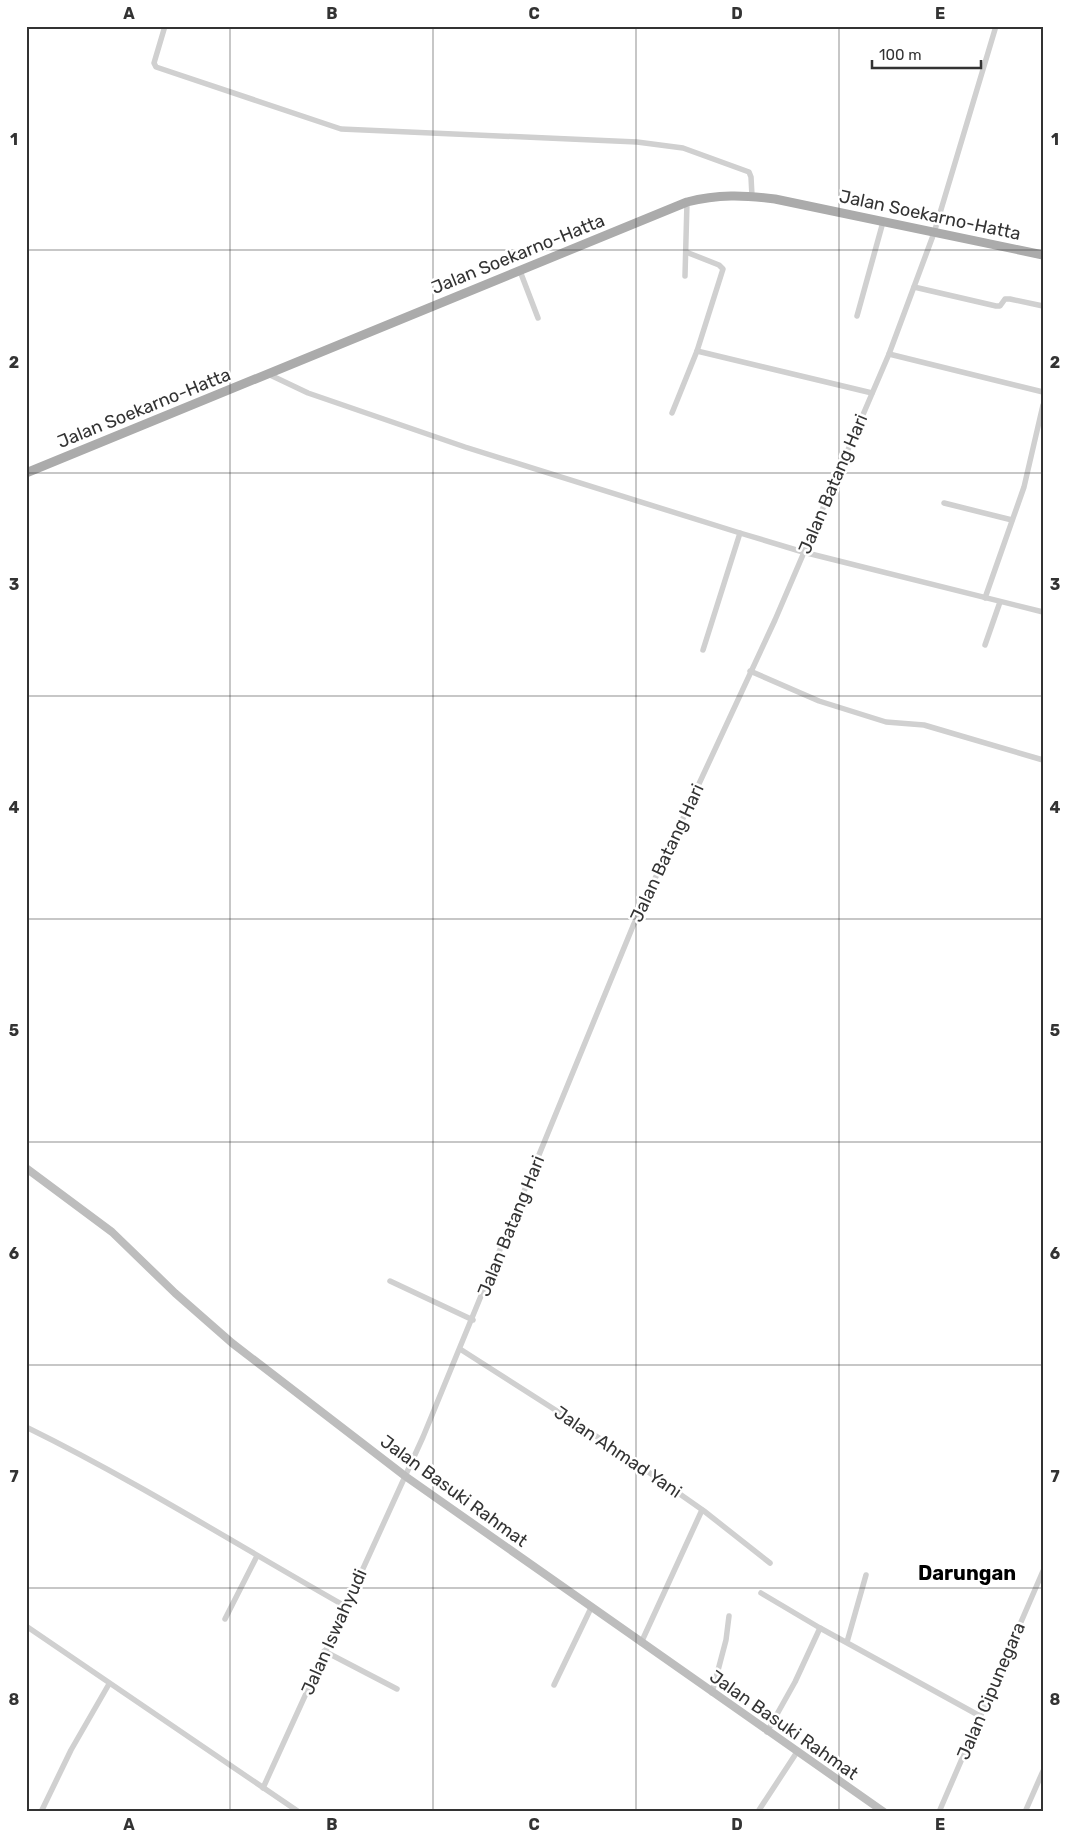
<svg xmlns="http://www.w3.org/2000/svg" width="1069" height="1838" viewBox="0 0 1069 1838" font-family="Rubik,sans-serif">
  <rect width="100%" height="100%" fill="#fff"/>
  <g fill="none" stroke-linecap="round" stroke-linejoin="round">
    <g stroke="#d0d0d0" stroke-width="5.5">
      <path d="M165 26 154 63 156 67 341 129 637 142 683 148 749 172 751 177 752 196"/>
      <path d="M520 271 538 318"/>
      <path d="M685 276 687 202"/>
      <path d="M914 287 996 306H1000L1005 299H1010L1043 306"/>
      <path d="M857 316 883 222"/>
      <path d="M697 351 872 393"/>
      <path d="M889 354 1043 392"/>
      <path d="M268 374 308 393 465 447 740 533 803 552 1043 612"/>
      <path d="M672 413 697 351 723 269 719 265 686 252"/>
      <path d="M944 503 1012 520"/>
      <path d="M985 598 1024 487 1043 405"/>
      <path d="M985 645 1000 602"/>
      <path d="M703 650 740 533"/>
      <path d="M750 671 819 701 886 722 924 725 1043 760"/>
      <path d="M390 1281 473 1320"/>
      <path d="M460 1349 607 1443 704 1511 770 1563"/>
      <path d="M26 1427C136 1481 239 1546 345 1606"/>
      <path d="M761 1593 820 1628 980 1716"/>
      <path d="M225 1619 257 1556"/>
      <path d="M26 1626 299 1812"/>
      <path d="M847 1642 866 1575"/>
      <path d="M641 1643 702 1510"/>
      <path d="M324 1651 397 1689"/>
      <path d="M554 1685 591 1608"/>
      <path d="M712 1693 726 1640 729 1616"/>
      <path d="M767 1732 795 1682 820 1628"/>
      <path d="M263 1788 423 1437 633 926 775 620 889 354 934 233 996 26"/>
      <path d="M759 1810 797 1752"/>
      <path d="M41 1812 71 1750 109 1684"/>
      <path d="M939 1812 1043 1571"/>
      <path d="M1025 1812 1043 1771"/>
    </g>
    <path stroke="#bdbdbd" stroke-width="8" d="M26 1168 112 1232 175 1293 232 1343 405 1476 884 1812"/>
    <path stroke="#ababab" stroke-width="9" d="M26 473 687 202C718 194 744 195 775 199L1043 255"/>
  </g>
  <path fill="none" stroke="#333" stroke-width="1" stroke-opacity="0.55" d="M230 26V1812M433 26V1812M636 26V1812M839 26V1812M26 250H1043M26 473H1043M26 696H1043M26 919H1043M26 1142H1043M26 1365H1043M26 1588H1043"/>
  <g text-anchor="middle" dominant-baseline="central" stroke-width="5" stroke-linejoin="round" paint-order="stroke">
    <g font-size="18" fill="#333" stroke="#fff">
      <text transform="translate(930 215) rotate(12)">Jalan Soekarno-Hatta</text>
      <text transform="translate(518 254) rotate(-22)">Jalan Soekarno-Hatta</text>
      <text transform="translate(144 408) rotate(-22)">Jalan Soekarno-Hatta</text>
      <text transform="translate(833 484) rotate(-67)">Jalan Batang Hari</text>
      <text transform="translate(667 853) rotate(-65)">Jalan Batang Hari</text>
      <text transform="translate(511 1226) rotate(-68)">Jalan Batang Hari</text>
      <text transform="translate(618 1452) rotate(34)">Jalan Ahmad Yani</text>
      <text transform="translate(454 1491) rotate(36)">Jalan Basuki Rahmat</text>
      <text transform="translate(334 1632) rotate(-66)">Jalan Iswahyudi</text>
      <text transform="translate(991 1691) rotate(-67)">Jalan Cipunegara</text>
      <text transform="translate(784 1725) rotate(35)">Jalan Basuki Rahmat</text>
    </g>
    <g font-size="20" font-weight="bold" fill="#000" stroke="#fff">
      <text x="967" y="1573">Darungan</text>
    </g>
  </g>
  <rect width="1069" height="1838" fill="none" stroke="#ffffff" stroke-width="55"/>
  <path d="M872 60v8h109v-8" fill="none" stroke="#333333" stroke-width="2.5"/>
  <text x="879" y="60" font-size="15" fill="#333333" stroke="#ffffff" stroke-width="4" paint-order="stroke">100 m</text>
  <rect x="28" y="28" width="1014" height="1782" fill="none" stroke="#333" stroke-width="2"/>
  <g font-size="16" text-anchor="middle" font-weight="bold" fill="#333">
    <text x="129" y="19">A</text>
    <text x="332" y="19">B</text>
    <text x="534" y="19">C</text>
    <text x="737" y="19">D</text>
    <text x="940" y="19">E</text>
    <text x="14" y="145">1</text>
    <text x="1055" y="145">1</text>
    <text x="14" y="368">2</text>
    <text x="1055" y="368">2</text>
    <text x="14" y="590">3</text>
    <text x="1055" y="590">3</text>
    <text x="14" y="813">4</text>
    <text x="1055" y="813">4</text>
    <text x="14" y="1036">5</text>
    <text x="1055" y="1036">5</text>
    <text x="14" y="1259">6</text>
    <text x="1055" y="1259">6</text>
    <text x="14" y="1482">7</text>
    <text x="1055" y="1482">7</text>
    <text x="14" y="1705">8</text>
    <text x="1055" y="1705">8</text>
    <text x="129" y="1830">A</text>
    <text x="332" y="1830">B</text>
    <text x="534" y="1830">C</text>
    <text x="737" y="1830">D</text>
    <text x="940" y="1830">E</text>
  </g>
</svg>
